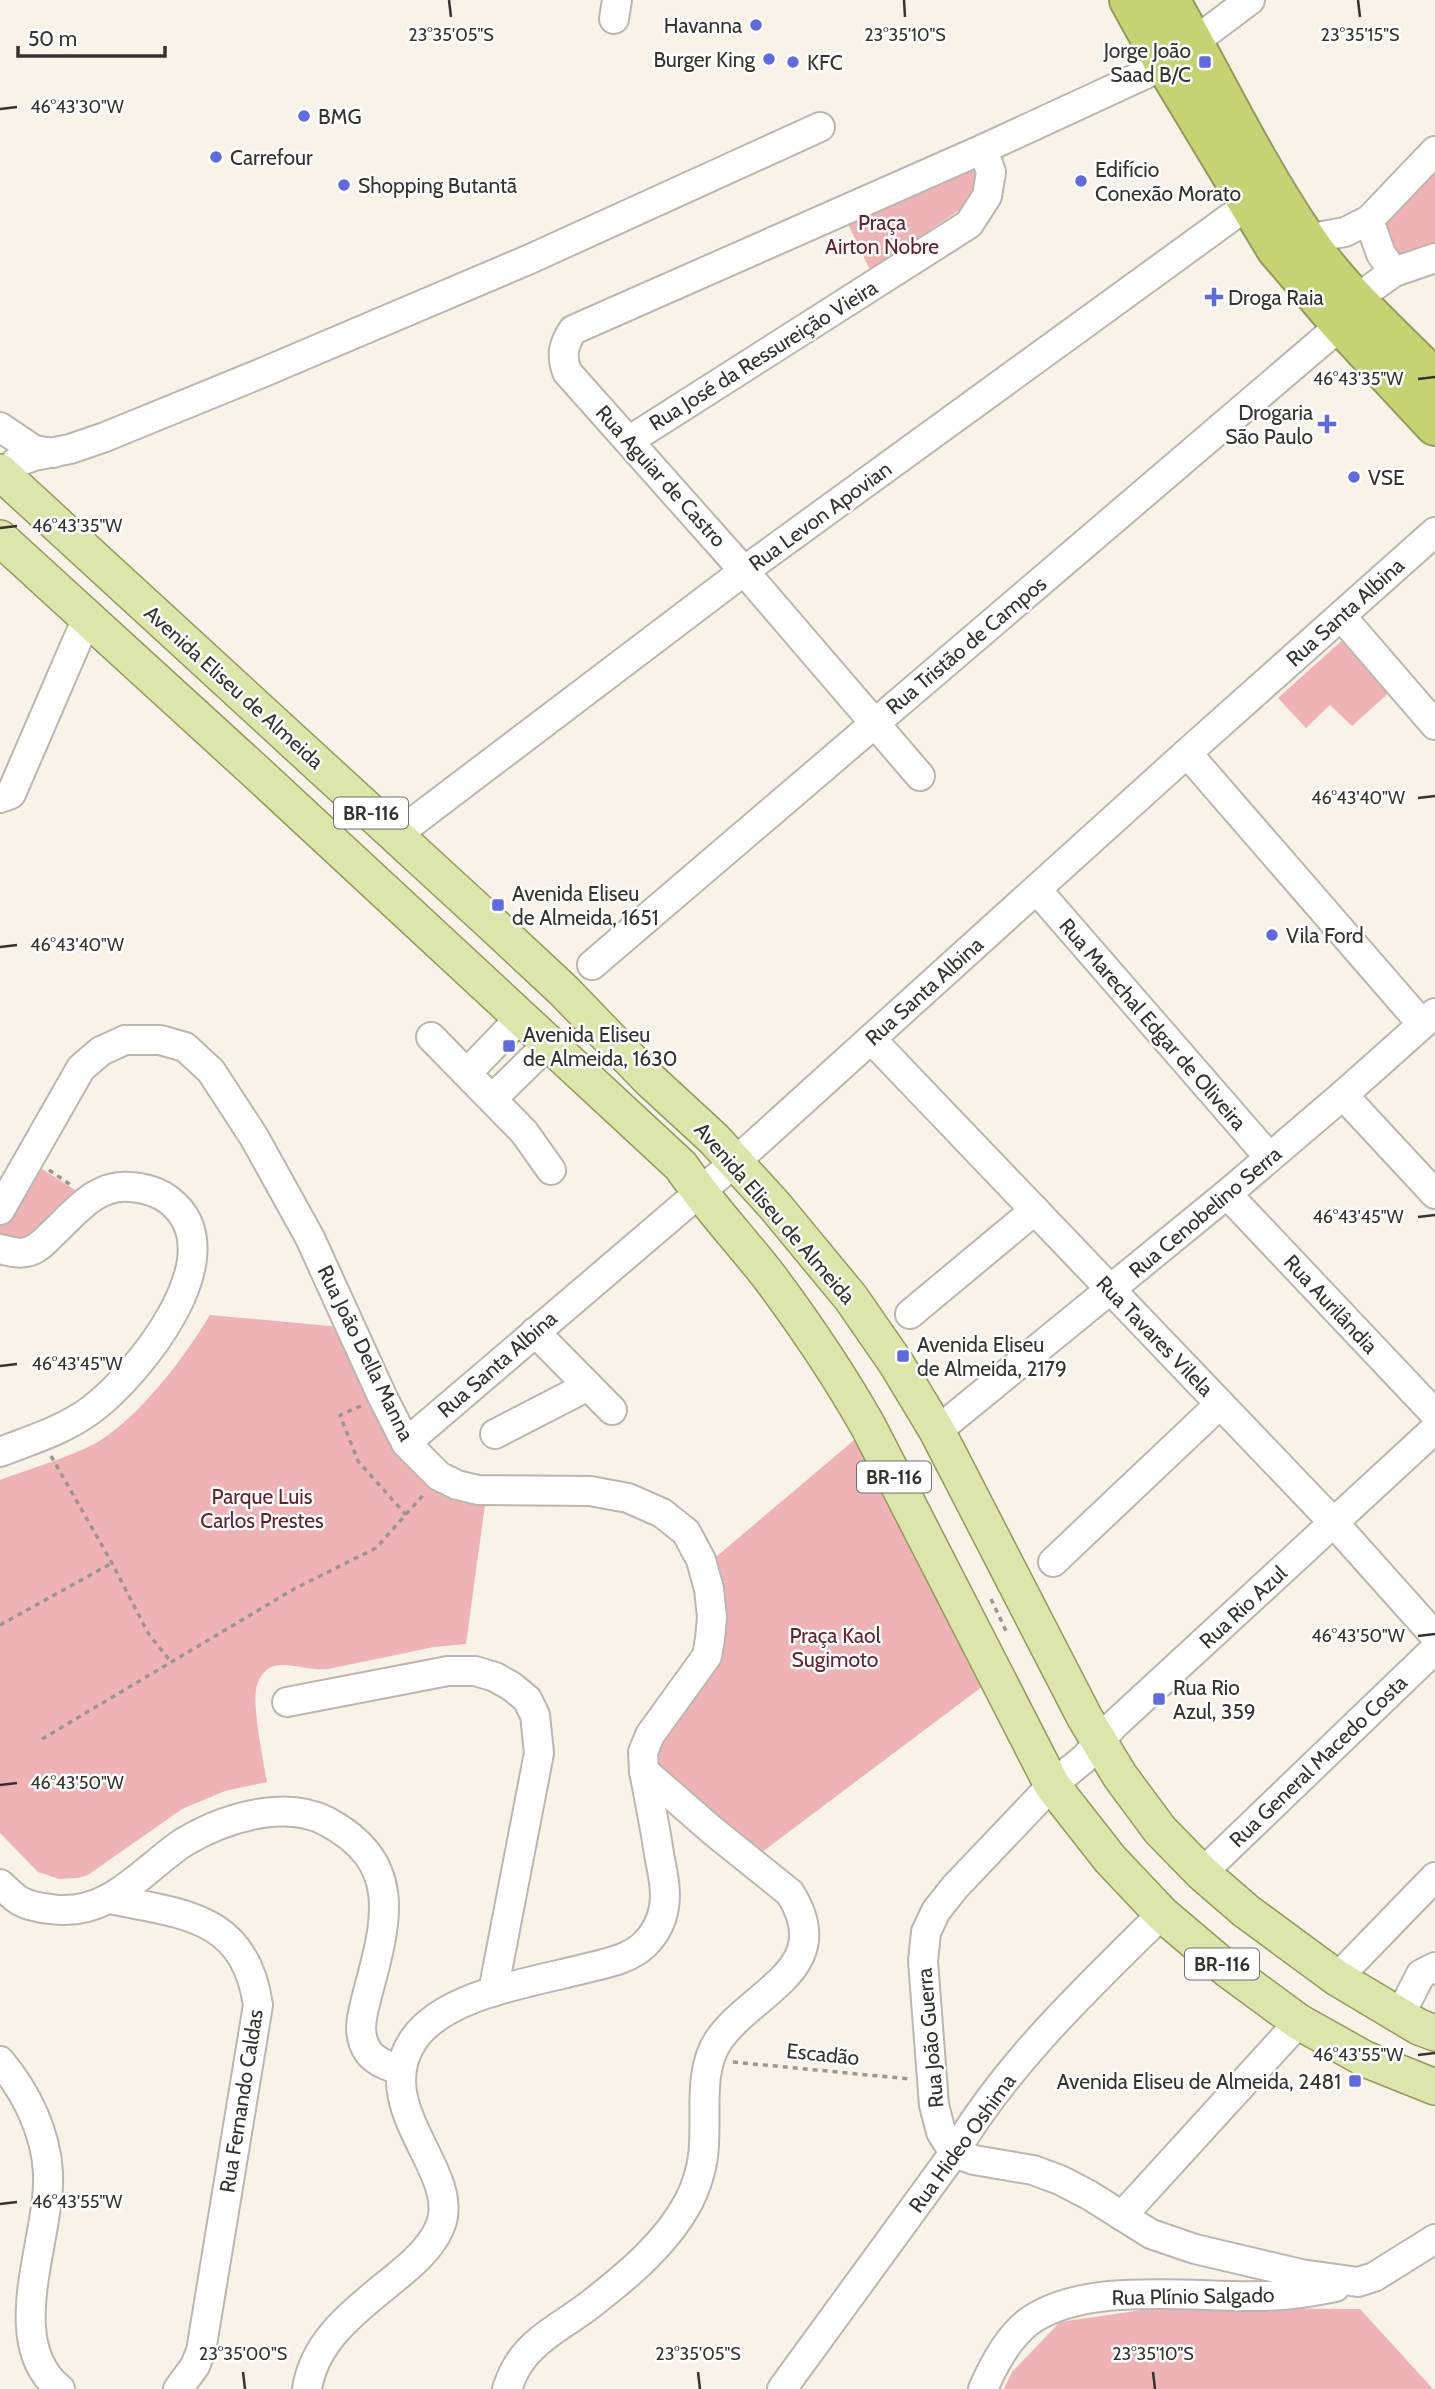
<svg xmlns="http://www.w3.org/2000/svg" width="1435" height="2389" viewBox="0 0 1435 2389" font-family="Cabin,sans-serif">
  <rect width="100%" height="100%" fill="#f8f2e8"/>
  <g fill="#efb2b5">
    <path d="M976 166 979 188 961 209 870 270 848 224Z"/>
    <path d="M1435 166V244L1398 255 1377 235Z"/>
    <path d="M1347 636 1393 689 1352 726 1330 705 1306 728 1278 698Z"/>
    <path d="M28 1160 86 1197 39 1244 0 1246V1210Z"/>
    <path d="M210 1315 351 1328 411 1448 487 1490 466 1644 434 1647 328 1669C309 1671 289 1662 274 1666 264 1669 257 1680 256 1690 253 1711 263 1759 267 1782L225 1791 182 1809 88 1875 78 1878 59 1879 38 1872 0 1833V1480C31 1468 66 1459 96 1443 138 1419 185 1357 210 1315Z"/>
    <path d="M859 1436 987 1683 754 1858 649 1770 657 1740 716 1649 710 1562Z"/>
    <path d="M1156 2308 1360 2309 1433 2389H1004L1012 2372 1060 2322Z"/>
  </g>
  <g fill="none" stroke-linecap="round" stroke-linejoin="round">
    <g stroke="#bcb7ae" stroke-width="32">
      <g id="minor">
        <path d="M614 19 617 0"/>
        <path d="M1194 42 1250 0"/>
        <path d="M1369 220 1381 254 1394 272"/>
        <path d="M1306 239 1345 232 1369 220 1435 151"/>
        <path d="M1356 299 1394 272 1435 258"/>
        <path d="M0 427 34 450 54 453"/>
        <path d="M630 440 969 224 987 196 991 172 983 149"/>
        <path d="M7 478 15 463 34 456 70 449 105 437 264 372 530 259 820 127"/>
        <path d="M1341 616 1435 725"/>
        <path d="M1187 753 1422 1024"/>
        <path d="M920 776 744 571 567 372C561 355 563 345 573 330L983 149 1165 65"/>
        <path d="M0 798 11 794 87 618"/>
        <path d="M396 835 744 571 1249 204"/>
        <path d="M1037 890 1269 1157"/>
        <path d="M592 965 1341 325"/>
        <path d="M431 1037 524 1132 551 1170"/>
        <path d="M871 1039 1334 1523 1435 1636"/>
        <path d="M467 1073 520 1018"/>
        <path d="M1343 1095 1435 1194"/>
        <path d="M493 1098 548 1044"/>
        <path d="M1227 1194 1435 1414"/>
        <path d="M0 1210 81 1068 101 1051 125 1040H160L185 1047 211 1071 254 1137 310 1238 382 1396 406 1443 439 1476 457 1485 478 1490 590 1491 628 1498 662 1513 686 1532 701 1560 709 1589 712 1617 710 1639 707 1656 650 1735 643 1752 644 1771C649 1798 655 1826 659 1854 662 1871 667 1889 664 1907 662 1920 655 1934 645 1944 630 1959 607 1963 587 1968 535 1982 446 1993 414 2039 368 2106 460 2170 441 2224 434 2244 417 2260 401 2273 363 2305 315 2336 307 2389"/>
        <path d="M0 1249C8 1251 18 1254 26 1252 37 1250 44 1242 52 1234 75 1213 96 1183 131 1187 144 1188 159 1192 170 1201 237 1254 138 1375 91 1410 64 1430 31 1440 0 1452"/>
        <path d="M910 1314 1035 1210"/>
        <path d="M535 1332 612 1410"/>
        <path d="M1435 1429 1114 1725 1085 1758 1052 1785 955 1887 936 1911 926 1932 923 1961 934 2105 941 2132 954 2153 974 2160 1033 2170 1060 2180 1089 2195 1151 2234 1195 2249 1301 2274 1358 2282 1374 2277 1435 2239"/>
        <path d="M937 1431 1227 1194 1343 1095 1435 1013"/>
        <path d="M495 1434 588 1386"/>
        <path d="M406 1443 735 1162 1187 753 1435 532"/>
        <path d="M1053 1562 1220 1404"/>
        <path d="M287 1702 448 1671H475L495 1677 511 1686 527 1699 535 1715 539 1753 493 1992"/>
        <path d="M1202 1873 1435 1649"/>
        <path d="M0 1884C6 1889 13 1897 20 1901 29 1906 41 1908 51 1909 108 1918 142 1870 184 1842 209 1827 235 1817 263 1813 284 1810 307 1811 326 1821 404 1862 387 1921 368 1992 363 2012 355 2034 369 2053 377 2063 390 2066 401 2071"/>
        <path d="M110 1899C184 1914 245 1916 258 2005L201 2351 195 2366 178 2389"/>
        <path d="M1337 1978 1435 1877"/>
        <path d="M1400 2015 1421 1974 1435 1967"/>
        <path d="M0 2061C26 2092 46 2132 48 2173 51 2238 0 2341 60 2389"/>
        <path d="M1122 2216 1299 2022"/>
        <path d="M507 2389C510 2381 513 2372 518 2365 534 2338 567 2323 591 2304 627 2276 667 2243 689 2201 696 2187 701 2172 703 2156 708 2120 697 2073 718 2041 753 1990 838 1969 790 1893L713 1831 644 1771"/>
        <path d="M782 2389 954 2153C1008 2062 1087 1988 1162 1914"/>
        <path d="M983 2389C993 2366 1007 2339 1027 2323 1083 2280 1194 2298 1261 2296 1286 2296 1311 2292 1335 2287"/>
      </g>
    </g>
    <g stroke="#939b5b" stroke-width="38">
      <g id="major">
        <path d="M0 472 489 921 563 990 651 1081 714 1139 775 1206 851 1298 896 1363 937 1431 1085 1718 1120 1776 1160 1830 1202 1873 1246 1911 1337 1978 1419 2027 1435 2033"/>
        <path d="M0 538 254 770 681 1166C708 1206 742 1241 771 1279 806 1326 839 1375 868 1426L1052 1785 1110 1859 1162 1914 1228 1970 1299 2022 1365 2059 1435 2087"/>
      </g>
    </g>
    <g stroke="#939b5b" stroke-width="42">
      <g id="highway">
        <path d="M1129 0 1165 65 1276 249 1341 325 1435 426"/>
        <path d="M1170 0C1215 79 1254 162 1305 237 1340 290 1391 334 1435 379"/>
      </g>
    </g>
    <g stroke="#9b9790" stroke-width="3.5" stroke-dasharray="5 5" stroke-linecap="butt">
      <path d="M49 1170 71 1185"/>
      <path d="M361 1406 340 1415 358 1461 406 1515"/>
      <path d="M51 1456 112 1563 148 1633 171 1662"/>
      <path d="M991 1599 1007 1633"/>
      <path d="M0 1625 112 1563"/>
      <path d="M42 1739 294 1589 376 1548 424 1494"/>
      <path d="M733 2062 910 2079"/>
    </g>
    <use href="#minor" stroke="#fff" stroke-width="28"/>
    <use href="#major" stroke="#dce5aa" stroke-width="35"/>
    <use href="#highway" stroke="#c5d372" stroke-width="38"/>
  </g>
  <path fill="none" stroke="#35332f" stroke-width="2.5" d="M449 0 451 17M904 0 905 17M1358 0 1360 17M0 109 17 107M1418 379 1435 377M0 528 17 526M1418 798 1435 796M0 947 17 945M1418 1217 1435 1215M0 1366 17 1364M1418 1636 1435 1634M0 1785 17 1783M1418 2055 1435 2053M0 2204 17 2202M243 2372 245 2389M698 2372 700 2389M1153 2372 1155 2389"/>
  <g fill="#5d6ae2" stroke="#fff" stroke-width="2.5">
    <circle cx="756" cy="25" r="7"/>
    <circle cx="769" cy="59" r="7"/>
    <circle cx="793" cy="62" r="7"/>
    <rect x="1198" y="55" width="14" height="14" rx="3.5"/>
    <circle cx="304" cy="116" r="7"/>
    <circle cx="216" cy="157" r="7"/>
    <circle cx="1081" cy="181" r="7"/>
    <circle cx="344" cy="185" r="7"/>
    <path d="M1210.5 286.5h7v7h7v7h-7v7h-7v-7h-7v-7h7z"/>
    <path d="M1323.5 413.5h7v7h7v7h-7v7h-7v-7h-7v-7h7z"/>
    <circle cx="1354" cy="477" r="7"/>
    <rect x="491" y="898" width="14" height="14" rx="3.5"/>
    <circle cx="1272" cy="935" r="7"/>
    <rect x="502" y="1039" width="14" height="14" rx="3.5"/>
    <rect x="896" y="1349" width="14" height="14" rx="3.5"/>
    <rect x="1152" y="1692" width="14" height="14" rx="3.5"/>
    <rect x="1348" y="2074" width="14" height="14" rx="3.5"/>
  </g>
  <g text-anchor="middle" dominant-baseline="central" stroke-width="5" stroke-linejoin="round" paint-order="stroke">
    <g fill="#fff" stroke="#72706d" stroke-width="2">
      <rect x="334" y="797.5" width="74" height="31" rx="5"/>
      <rect x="857" y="1461.5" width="74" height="31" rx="5"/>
      <rect x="1185" y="1948.5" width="74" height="31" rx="5"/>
    </g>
    <g font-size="19" font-weight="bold" fill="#35332f">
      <text x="371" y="813">BR-116</text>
      <text x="894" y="1477">BR-116</text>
      <text x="1222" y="1964">BR-116</text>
    </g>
    <g font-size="21" fill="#35332f" stroke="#fff" text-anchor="start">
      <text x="742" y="25" text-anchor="end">Havanna</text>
      <text x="1191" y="50" text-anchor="end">Jorge João<tspan x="1191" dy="24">Saad B/C</tspan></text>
      <text x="755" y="59" text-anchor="end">Burger King</text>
      <text x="807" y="62">KFC</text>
      <text x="318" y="116">BMG</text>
      <text x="230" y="157">Carrefour</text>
      <text x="1095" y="169">Edifício<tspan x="1095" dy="24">Conexão Morato</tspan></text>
      <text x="358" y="185">Shopping Butantã</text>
      <text x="1228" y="297">Droga Raia</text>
      <text x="1313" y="412" text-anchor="end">Drogaria<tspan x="1313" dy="24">São Paulo</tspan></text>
      <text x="1368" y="477">VSE</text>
      <text x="512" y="893">Avenida Eliseu<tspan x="512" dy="24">de Almeida, 1651</tspan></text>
      <text x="1286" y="935">Vila Ford</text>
      <text x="523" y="1034">Avenida Eliseu<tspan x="523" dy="24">de Almeida, 1630</tspan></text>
      <text x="917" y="1344">Avenida Eliseu<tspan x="917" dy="24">de Almeida, 2179</tspan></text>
      <text x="1173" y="1687">Rua Rio<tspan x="1173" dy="24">Azul, 359</tspan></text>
      <text x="1341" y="2081" text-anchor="end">Avenida Eliseu de Almeida, 2481</text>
    </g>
    <g font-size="21" fill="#69202b" stroke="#fff">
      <text x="882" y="222">Praça<tspan x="882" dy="24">Airton Nobre</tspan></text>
      <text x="262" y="1496">Parque Luis<tspan x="262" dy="24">Carlos Prestes</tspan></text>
      <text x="835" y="1635">Praça Kaol<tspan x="835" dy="24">Sugimoto</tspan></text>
    </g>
    <g font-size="21" fill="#35332f" stroke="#fff">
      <text transform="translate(763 355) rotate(-32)">Rua José da Ressureição Vieira</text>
      <text transform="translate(661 476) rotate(48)">Rua Aguiar de Castro</text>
      <text transform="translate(820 516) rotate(-36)">Rua Levon Apovian</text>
      <text transform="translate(1345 612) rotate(-42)">Rua Santa Albina</text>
      <text transform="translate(966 645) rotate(-40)">Rua Tristão de Campos</text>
      <text transform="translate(234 687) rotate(42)">Avenida Eliseu de Almeida</text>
      <text transform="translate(924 991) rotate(-42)">Rua Santa Albina</text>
      <text transform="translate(1153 1024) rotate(49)">Rua Marechal Edgar de Oliveira</text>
      <text transform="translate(1205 1212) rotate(-40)">Rua Cenobelino Serra</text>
      <text transform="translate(775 1213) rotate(49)">Avenida Eliseu de Almeida</text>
      <text transform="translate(1331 1304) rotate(47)">Rua Aurilândia</text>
      <text transform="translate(1155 1336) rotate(46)">Rua Tavares Vilela</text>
      <text transform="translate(366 1353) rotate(64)">Rua João Della Manna</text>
      <text transform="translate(497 1364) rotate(-41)">Rua Santa Albina</text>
      <text transform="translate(1243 1607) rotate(-43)">Rua Rio Azul</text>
      <text transform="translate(1318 1761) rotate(-44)">Rua General Macedo Costa</text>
      <text transform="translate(930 2038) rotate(-95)">Rua João Guerra</text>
      <text transform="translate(823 2054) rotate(6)">Escadão</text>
      <text transform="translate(241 2101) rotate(-81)">Rua Fernando Caldas</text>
      <text transform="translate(962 2143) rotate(-54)">Rua Hideo Oshima</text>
      <text transform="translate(1193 2296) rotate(-1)">Rua Plínio Salgado</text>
    </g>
  </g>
  <g font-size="18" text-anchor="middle" fill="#35332f" stroke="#fff" stroke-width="5" stroke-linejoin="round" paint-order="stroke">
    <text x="451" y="41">23°35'05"S</text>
    <text x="905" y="41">23°35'10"S</text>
    <text x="1360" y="41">23°35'15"S</text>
    <text x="77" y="113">46°43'30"W</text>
    <text x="1358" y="385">46°43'35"W</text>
    <text x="77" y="532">46°43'35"W</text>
    <text x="1358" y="804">46°43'40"W</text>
    <text x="77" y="951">46°43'40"W</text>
    <text x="1358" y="1223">46°43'45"W</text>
    <text x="77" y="1370">46°43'45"W</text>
    <text x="1358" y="1642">46°43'50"W</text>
    <text x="77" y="1789">46°43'50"W</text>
    <text x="1358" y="2061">46°43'55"W</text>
    <text x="77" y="2208">46°43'55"W</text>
    <text x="243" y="2360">23°35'00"S</text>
    <text x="698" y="2360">23°35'05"S</text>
    <text x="1153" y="2360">23°35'10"S</text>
  </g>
  <path d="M18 46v10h147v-10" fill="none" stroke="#35332f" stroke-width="3.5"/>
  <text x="28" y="46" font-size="21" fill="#35332f" stroke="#ffffff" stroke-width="5" paint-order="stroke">50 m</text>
</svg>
